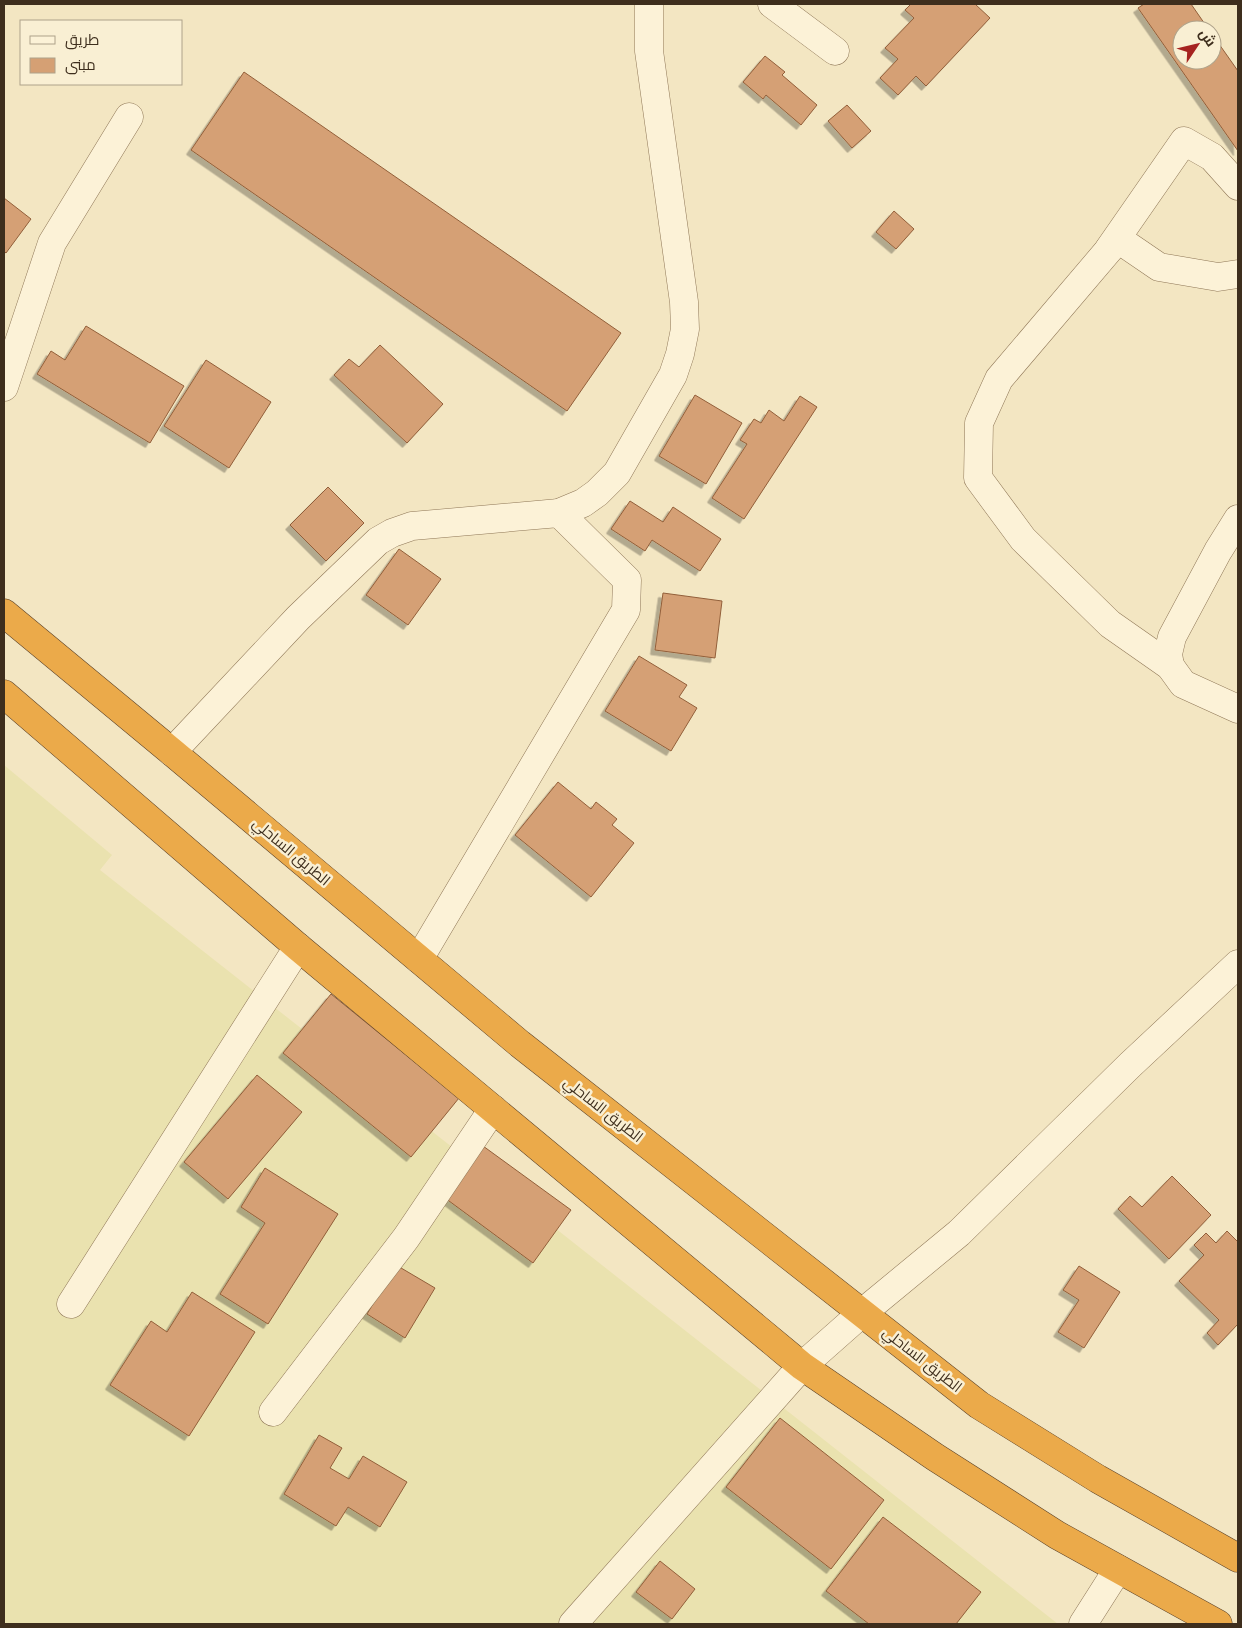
<svg xmlns="http://www.w3.org/2000/svg" width="1242" height="1628" viewBox="0 0 1242 1628" font-family="Spectral,Cairo,serif">
  <defs>
    <filter id="shadow"><feDropShadow dx="-4.5" dy="4.5" stdDeviation="0" flood-color="#0004"/></filter>
  </defs>
  <rect width="100%" height="100%" fill="#f3e6c2"/>
  <path fill="#eae2af" d="M4 765 112 855 100 870 1058 1624H4Z"/>
  <g fill="#d5a074" stroke="#925f3a" filter="url(#shadow)">
    <path d="M911 4H975L990 18 926 86 916 76 898 95 880 78 898 59 885 48 914 18 905 10Z"/>
    <path d="M1144 4H1191L1209 30H1182V60H1212V34L1238 71V151L1138 8Z"/>
    <path d="M765 56 785 72 782 75 817 105 801 125 766 95 763 99 743 82Z"/>
    <path d="M244 72 621 333 567 411 191 150Z"/>
    <path d="M847 105 871 131 852 148 828 121Z"/>
    <path d="M4 198 31 219 6 253 4 251Z"/>
    <path d="M894 211 914 229 896 249 876 232Z"/>
    <path d="M86 326 184 386 150 443 37 374 51 351 65 360Z"/>
    <path d="M380 345 443 404 407 443 334 375 349 359 359 367Z"/>
    <path d="M206 360 271 402 229 468 164 426Z"/>
    <path d="M695 395 742 423 706 484 659 456Z"/>
    <path d="M800 396 817 407 744 519 712 498 747 444 740 440 754 419 761 423 769 410 784 421Z"/>
    <path d="M328 487 364 523 326 561 290 525Z"/>
    <path d="M630 501 663 522 673 507 721 539 700 571 652 540 645 551 611 529Z"/>
    <path d="M399 549 441 579 408 625 366 595Z"/>
    <path d="M663 593 722 601 715 658 655 650Z"/>
    <path d="M639 656 687 685 679 697 697 708 671 751 605 711Z"/>
    <path d="M558 782 591 809 596 802 617 819 612 825 634 843 591 897 515 835Z"/>
    <path d="M331 994 459 1098 411 1157 283 1053Z"/>
    <path d="M257 1075 302 1112 228 1199 184 1162Z"/>
    <path d="M483 1146 571 1210 533 1263 445 1198Z"/>
    <path d="M265 1168 338 1214 268 1324 220 1294 265 1223 241 1207Z"/>
    <path d="M1172 1176 1211 1215 1169 1259 1118 1209 1130 1196 1142 1207Z"/>
    <path d="M1227 1231 1238 1242V1324L1218 1345 1207 1333 1219 1320 1179 1281 1204 1255 1194 1245 1206 1233 1216 1243Z"/>
    <path d="M396 1265 435 1288 405 1338 367 1314Z"/>
    <path d="M1079 1266 1120 1292 1084 1348 1058 1332 1079 1300 1063 1290Z"/>
    <path d="M192 1292 255 1332 189 1436 110 1385 151 1321 167 1332Z"/>
    <path d="M780 1418 884 1500 831 1569 726 1487Z"/>
    <path d="M319 1435 342 1448 330 1468 349 1479 363 1456 407 1482 380 1527 348 1507 336 1526 284 1494Z"/>
    <path d="M883 1517 981 1592 956 1624H869L826 1591Z"/>
    <path d="M660 1561 695 1589 672 1619 636 1592Z"/>
  </g>
  <g fill="none" stroke-linecap="round" stroke-linejoin="round">
    <g stroke="#8f7757" stroke-width="29">
      <g id="street">
        <path d="M772 4 835 51"/>
        <path d="M1109 249 1184 141 1212 157 1238 186"/>
        <path d="M1238 274 1218 277 1159 267 1118 239 999 379 979 423 978 478 1023 539 1110 624 1170 666 1183 684 1238 709"/>
        <path d="M4 387 52 243 129 117"/>
        <path d="M1170 666 1168 654 1172 637 1218 551 1238 519"/>
        <path d="M172 752 298 618 378 541 392 533 412 526 559 513 583 503 597 493 617 473 673 375 680 354 685 329 684 302 649 51V4"/>
        <path d="M419 959 626 610 627 580 559 513"/>
        <path d="M71 1304 298 947"/>
        <path d="M273 1412 406 1238 493 1109"/>
        <path d="M573 1624 802 1366 862 1313 959 1233 1130 1065 1238 964"/>
        <path d="M1083 1624 1118 1569"/>
      </g>
    </g>
    <g stroke="#5d442b" stroke-width="29">
      <g id="highway">
        <path d="M4 613 172 752 520 1044 979 1405 1098 1479 1238 1558"/>
        <path d="M4 694 298 947 802 1366 935 1457 1057 1535 1218 1624"/>
      </g>
    </g>
    <use href="#street" stroke="#fcf2d7" stroke-width="28"/>
    <use href="#highway" stroke="#ebaa4a" stroke-width="28"/>
  </g>
  <g text-anchor="middle" dominant-baseline="central" stroke-width="5" stroke-linejoin="round" paint-order="stroke">
    <g font-size="15" fill="#3e2e1d" stroke="#f9efd3">
      <text transform="translate(291 852) rotate(40)">الطريق الساحلي</text>
      <text transform="translate(603 1110) rotate(38)">الطريق الساحلي</text>
      <text transform="translate(922 1360) rotate(38)">الطريق الساحلي</text>
    </g>
  </g>
  <rect width="1242" height="1628" fill="none" stroke="#3e2e1d" stroke-width="10"/>
  <rect x="20" y="20" width="162" height="65" fill="#f9efd3" stroke="#aea28a"/>
  <rect x="30" y="36" width="25" height="8" fill="#fcf2d7" stroke="#aea28a"/>
  <text x="65" y="45" font-size="15" fill="#3e2e1d">طريق</text>
  <rect x="30" y="58" width="25" height="15" fill="#d5a074" stroke="#aea28a"/>
  <text x="65" y="70" font-size="15" fill="#3e2e1d">مبنى</text>
  <g transform="translate(1197 45) rotate(55)"><circle r="24" fill="#f9efd3" stroke="#aea28a"/>
  <path d="M0-4L9 19L0 12L-9 19Z" fill="#a62320"/>
  <text y="-8" font-size="14" font-weight="bold" text-anchor="middle" fill="#3e2e1d">ش</text>
  </g>
</svg>
